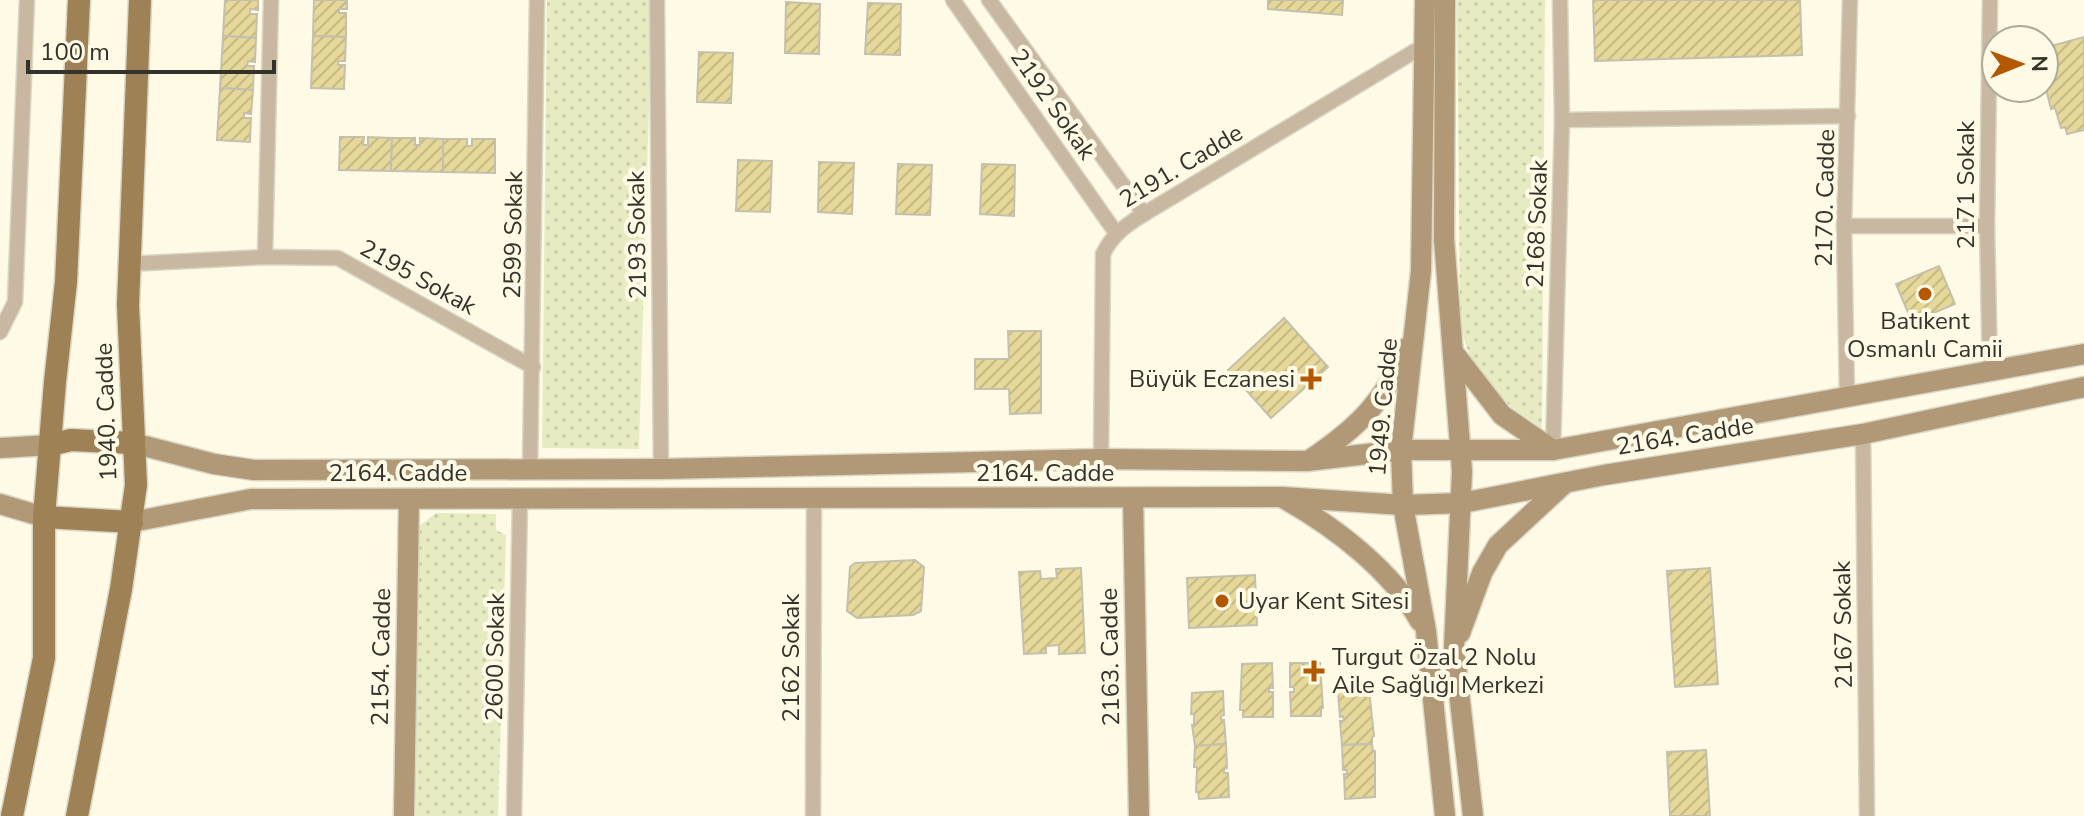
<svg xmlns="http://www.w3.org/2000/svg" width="2084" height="816" viewBox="0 0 2084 816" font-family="'Nunito Sans',sans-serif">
  <defs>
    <pattern id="park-dots" width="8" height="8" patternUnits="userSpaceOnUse" patternTransform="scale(2)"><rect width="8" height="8" fill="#e6ebc2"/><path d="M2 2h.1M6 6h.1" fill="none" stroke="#c6caa7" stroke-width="1.8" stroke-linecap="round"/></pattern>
    <pattern id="building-hatch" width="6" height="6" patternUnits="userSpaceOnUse" patternTransform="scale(2)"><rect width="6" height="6" fill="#e5d899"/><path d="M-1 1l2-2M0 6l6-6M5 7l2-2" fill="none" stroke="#c5ba84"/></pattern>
  </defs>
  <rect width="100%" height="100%" fill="#fefae6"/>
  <g fill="url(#park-dots)">
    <path d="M547 0H652L639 449 542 448Z"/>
    <path d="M1457 0H1545L1542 428C1514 411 1482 385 1469 353 1464 342 1462 329 1460 317Z"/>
    <path d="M436 513 496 514V530L506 535 498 816H416L418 527Z"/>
  </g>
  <g fill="url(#building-hatch)" stroke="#c4c0ad" stroke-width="2">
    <path d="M225 0H258V10L250 9V14H257L256 38 223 36Z"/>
    <path d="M314 0H347V9H339V13H346V37L313 36Z"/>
    <path d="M1268 0H1343L1342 15 1268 9Z"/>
    <path d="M1593 0H1800L1802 55 1595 61Z"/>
    <path d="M786 2 820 4 819 54 785 53Z"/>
    <path d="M868 3 901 4 900 55 865 54Z"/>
    <path d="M223 36 256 38 255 62 248 61 247 66H254L253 90 220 88Z"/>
    <path d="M313 36 346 37 345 61H338V65H345L344 89 311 88Z"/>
    <path d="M2084 37V130L2067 134 2065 127 2061 128 2055 108 2051 109 2044 81V56L2046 55 2044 48Z"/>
    <path d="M699 52 733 53 731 103 697 102Z"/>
    <path d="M220 88 253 90 251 114 244 113V118H251L250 142 217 140Z"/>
    <path d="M340 137H364L363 145H368V137L392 138 391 171 339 170Z"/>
    <path d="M392 138H415V145H420V138L443 139V172L391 171Z"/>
    <path d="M443 139H467V146H472V139H495V173L443 172Z"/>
    <path d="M738 160 772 161 770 212 736 211Z"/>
    <path d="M819 162 854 163 852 214 818 212Z"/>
    <path d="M898 164 932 165 930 215 896 214Z"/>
    <path d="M982 164 1015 165 1014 216 980 214Z"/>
    <path d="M1939 266 1955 304 1912 322 1896 284Z"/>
    <path d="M1284 318 1328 367 1271 418 1228 370Z"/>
    <path d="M1008 331H1041V413L1010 414 1009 389H975V359H1009Z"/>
    <path d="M915 560 924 567 921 611 913 615 857 618 847 611 850 567 855 563Z"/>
    <path d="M1081 568 1085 653 1059 654V645L1046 646V653L1024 654 1019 572 1040 571 1041 579 1057 578 1056 569Z"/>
    <path d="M1710 568 1718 684 1675 687 1667 571Z"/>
    <path d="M1255 575 1257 625 1189 628 1187 578Z"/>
    <path d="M1272 663 1273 688H1269V692H1273V717H1243V710H1240L1242 664Z"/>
    <path d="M1290 663H1320L1323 708H1321V716H1291L1290 692H1294V687H1290Z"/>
    <path d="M1369 690 1374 736 1372 737V744L1342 745 1340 721H1344L1343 716 1340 717 1338 692Z"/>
    <path d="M1223 691 1224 715 1221 716V720H1224L1226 744 1195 746 1192 725H1194V714H1191L1192 693Z"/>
    <path d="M1226 744 1227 768 1224 769V773H1228L1229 797 1199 799 1198 792H1196L1197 767H1194L1195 746Z"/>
    <path d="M1372 744 1373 751H1375V797L1345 799 1344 774H1347V770H1343L1342 745Z"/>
    <path d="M1706 750 1710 816H1670L1667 752Z"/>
  </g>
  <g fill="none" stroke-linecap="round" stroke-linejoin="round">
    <g stroke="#dad6c4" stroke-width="17">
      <g id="street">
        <path d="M657 0 661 469"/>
        <path d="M953 0 1116 233"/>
        <path d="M989 0 1144 214"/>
        <path d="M1562 120 1848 116"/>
        <path d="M1844 226H1987"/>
        <path d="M265 257 271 0"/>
        <path d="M128 264 265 257 338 258 533 367"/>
        <path d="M0 332 15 302 27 0"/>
        <path d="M1990 370 1987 226 1990 0"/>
        <path d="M1847 397 1844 226 1850 0"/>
        <path d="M1863 434 1867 816"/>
        <path d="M1553 450 1562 120 1560 0"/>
        <path d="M1101 459 1103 254C1112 235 1126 225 1144 214L1425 45"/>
        <path d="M530 470 537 0"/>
        <path d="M514 816 520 499"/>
        <path d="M813 816 814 500"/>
      </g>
    </g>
    <g stroke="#dad6c4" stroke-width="23">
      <g id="secondary">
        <path d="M1425 0 1421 271 1401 450 1403 505 1426 631 1445 816"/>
        <path d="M1445 0 1444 239 1462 471 1454 648 1473 816"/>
        <path d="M1454 353 1502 415 1553 450"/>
        <path d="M133 443 214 464 254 470 661 469 1101 459 1307 461 1401 450H1553L2084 354"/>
        <path d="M0 448 50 445"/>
        <path d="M1311 459C1359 427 1385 400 1408 347"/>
        <path d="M1133 498 1139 816"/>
        <path d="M1285 499C1336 528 1391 570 1420 621"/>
        <path d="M0 504 44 517"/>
        <path d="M132 522 251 499 1282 497 1403 505 1462 503 1604 475 1863 434 2084 387"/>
        <path d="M1460 633 1482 573 1498 545 1565 483"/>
        <path d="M404 816 409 499"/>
      </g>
    </g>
    <g stroke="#dad6c4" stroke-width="25">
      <g id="primary">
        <path d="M50 445 71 440 133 443"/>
        <path d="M44 517 132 522"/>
        <path d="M12 816 44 658V517L55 382 66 282 79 0"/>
        <path d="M77 816 121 589 136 485 128 305 140 0"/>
      </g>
    </g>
    <use href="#street" stroke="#c9b8a1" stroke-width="14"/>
    <use href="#secondary" stroke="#b19876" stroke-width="20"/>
    <use href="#primary" stroke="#9f8156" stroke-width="22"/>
  </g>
  <g fill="#b35700" stroke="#fefae6" stroke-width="3">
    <circle cx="1925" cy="294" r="8"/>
    <path d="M1307 367h8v8h8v8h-8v8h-8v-8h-8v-8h8z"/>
    <circle cx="1222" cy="601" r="8"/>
    <path d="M1310 659h8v8h8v8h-8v8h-8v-8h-8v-8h8z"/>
  </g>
  <g text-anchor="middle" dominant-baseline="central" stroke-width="8" stroke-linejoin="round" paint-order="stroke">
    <g font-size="24" fill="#34332b" stroke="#fefae6">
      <text transform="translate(1053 104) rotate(55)">2192 Sokak</text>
      <text transform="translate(1181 166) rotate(-31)">2191. Cadde</text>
      <text transform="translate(1966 185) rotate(-90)">2171 Sokak</text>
      <text transform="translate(1825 198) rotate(-89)">2170. Cadde</text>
      <text transform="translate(1537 224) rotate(-88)">2168 Sokak</text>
      <text transform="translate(513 235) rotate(-89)">2599 Sokak</text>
      <text transform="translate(637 235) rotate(-91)">2193 Sokak</text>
      <text transform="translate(418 277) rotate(29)">2195 Sokak</text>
      <text transform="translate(1383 407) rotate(-85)">1949. Cadde</text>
      <text transform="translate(106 412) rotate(-92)">1940. Cadde</text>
      <text transform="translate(1685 436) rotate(-9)">2164. Cadde</text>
      <text x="398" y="473">2164. Cadde</text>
      <text x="1045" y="473">2164. Cadde</text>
      <text transform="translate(1843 625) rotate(-91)">2167 Sokak</text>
      <text transform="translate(381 657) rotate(-89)">2154. Cadde</text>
      <text transform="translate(495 657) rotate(-89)">2600 Sokak</text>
      <text transform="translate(1110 657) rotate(-91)">2163. Cadde</text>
      <text transform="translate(791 658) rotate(-90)">2162 Sokak</text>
    </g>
    <g font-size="24" fill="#34332b" stroke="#fefae6" text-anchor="start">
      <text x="1925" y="321" text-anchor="middle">Batıkent<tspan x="1925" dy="28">Osmanlı Camii</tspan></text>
      <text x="1295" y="379" text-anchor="end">Büyük Eczanesi</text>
      <text x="1238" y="601">Uyar Kent Sitesi</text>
      <text x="1332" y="657">Turgut Özal 2 Nolu<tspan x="1332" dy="28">Aile Sağlığı Merkezi</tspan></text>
    </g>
  </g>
  <g transform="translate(2020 64) rotate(89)"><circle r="38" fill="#fefae6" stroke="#adaa9b" stroke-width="2"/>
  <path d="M0-6L14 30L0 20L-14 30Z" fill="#b35700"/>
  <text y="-12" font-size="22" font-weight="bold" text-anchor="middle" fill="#34332b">N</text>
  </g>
  <path d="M28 60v12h246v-12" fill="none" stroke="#34332b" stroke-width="4"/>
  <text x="40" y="60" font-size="24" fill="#34332b" stroke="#fefae6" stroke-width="6" paint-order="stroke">100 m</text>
</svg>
